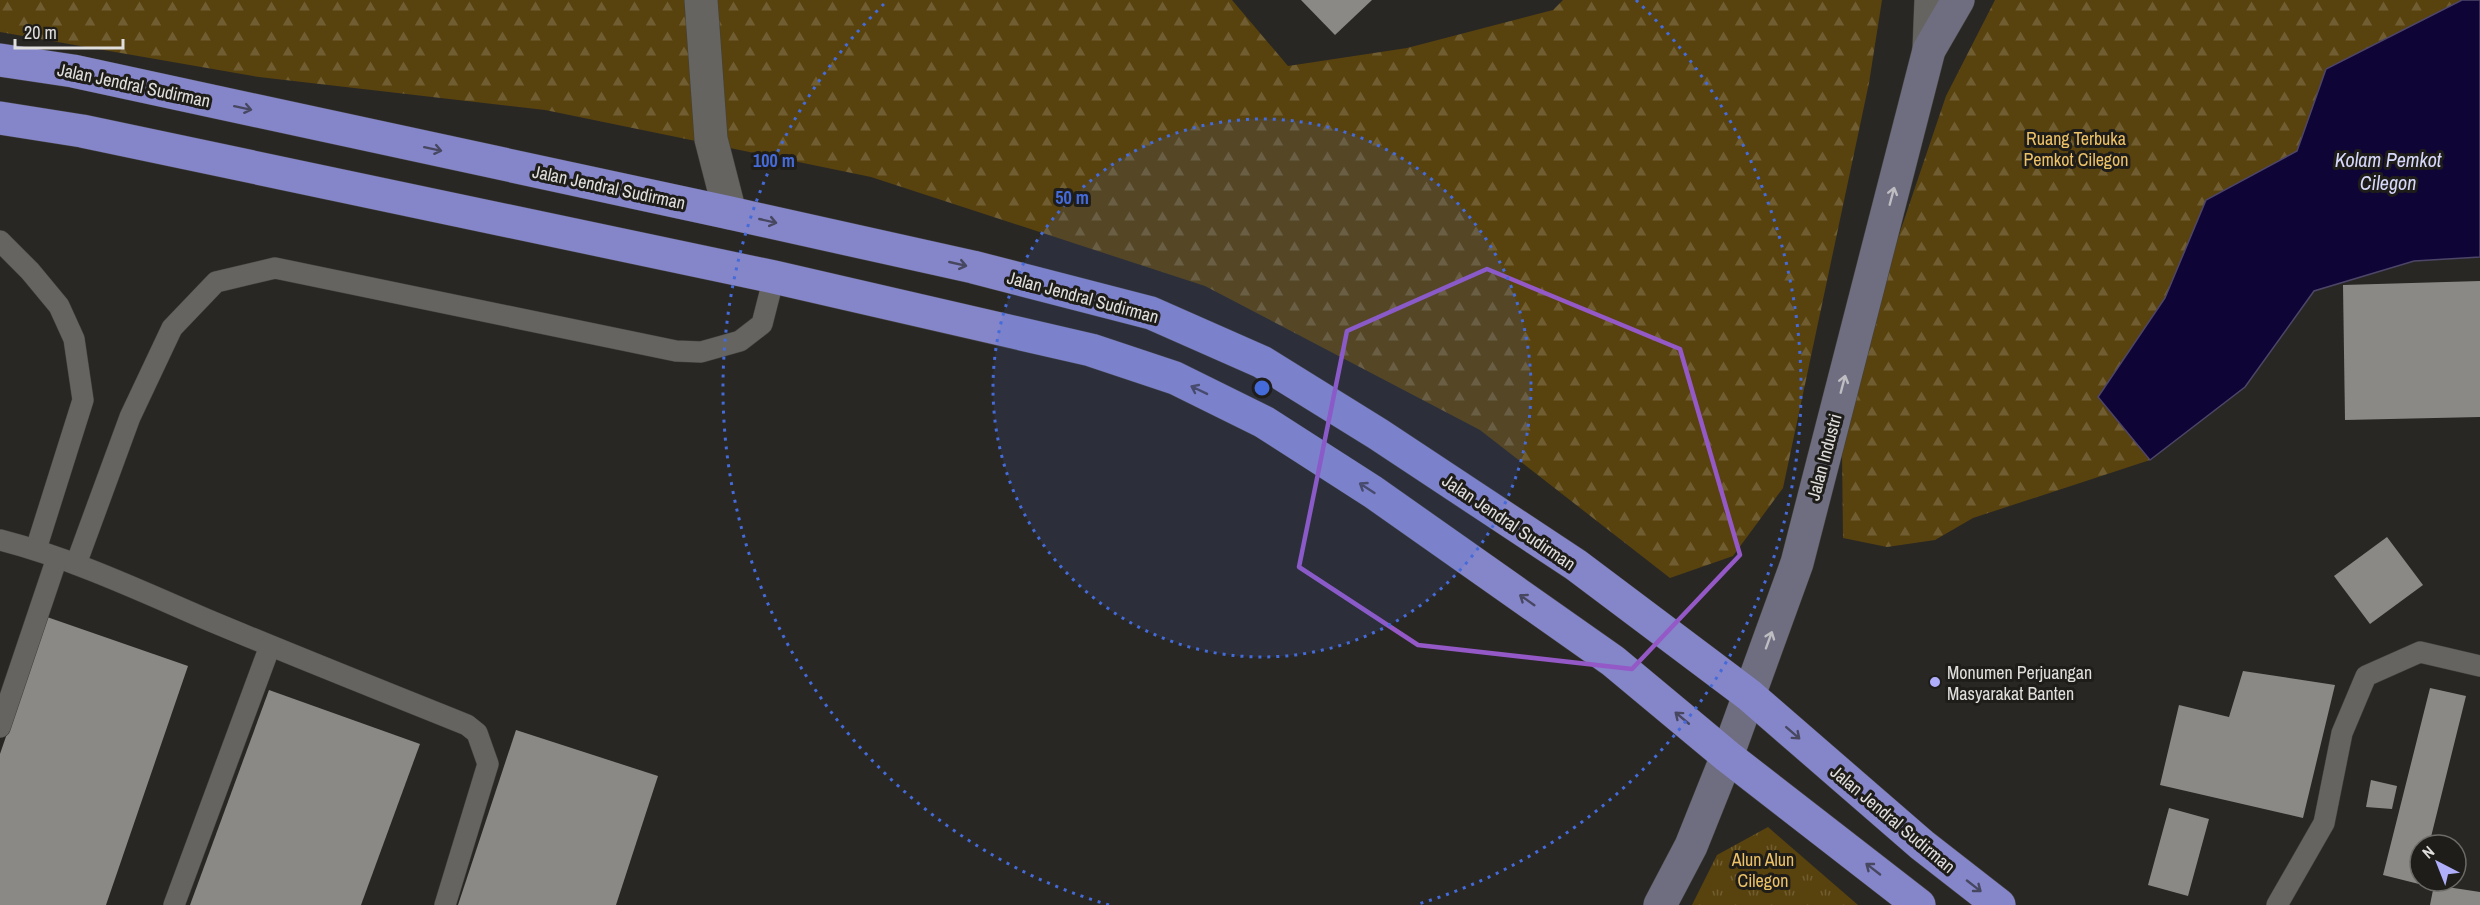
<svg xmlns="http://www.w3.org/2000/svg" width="2480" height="905" viewBox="0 0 2480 905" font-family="'Archivo Narrow',sans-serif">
  <defs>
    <pattern id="forest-firs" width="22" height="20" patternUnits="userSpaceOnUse" patternTransform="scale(1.5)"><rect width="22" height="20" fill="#58420e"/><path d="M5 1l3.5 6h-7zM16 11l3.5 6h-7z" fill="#705d31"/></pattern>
    <pattern id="park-tufts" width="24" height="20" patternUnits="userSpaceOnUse" patternTransform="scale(1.5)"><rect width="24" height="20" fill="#58420e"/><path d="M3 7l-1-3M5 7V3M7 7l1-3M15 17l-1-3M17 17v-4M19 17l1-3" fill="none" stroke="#705d31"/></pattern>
  </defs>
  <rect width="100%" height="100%" fill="#292724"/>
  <g fill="url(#forest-firs)">
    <path d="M0 0H1232L1288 66 1407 48 1553 10 1563 0H1882L1869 83 1783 488 1733 556 1670 578 1480 430 1205 286 871 177 545 110 259 77 0 32Z"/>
    <path d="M1995 0H2462L2327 69 2297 151 2206 200 2165 298 2098 397 2150 460 1973 518 1935 540 1887 547 1843 538 1842 451 1879 294 1946 96Z"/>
  </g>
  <path fill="url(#park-tufts)" d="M1768 827 1858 905H1692L1717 855Z"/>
  <path fill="#0f0436" stroke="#4e4668" stroke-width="1.5" d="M2462 0H2480V257L2414 261 2314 291 2245 387 2150 460 2098 397 2165 298 2206 200 2297 151 2326 69Z"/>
  <g fill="#8b8985">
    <path d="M1301 0H1372L1335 35Z"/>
    <path d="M2480 281V417L2345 420 2343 285Z"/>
    <path d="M2387 537 2423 585 2370 624 2334 576Z"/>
    <path d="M47 617 188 666 106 905H0V754Z"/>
    <path d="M2243 671 2335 685 2303 818 2160 785 2179 705 2229 717Z"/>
    <path d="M2430 688 2466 696 2429 845H2420L2419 884 2383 875Z"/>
    <path d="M269 690 420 744 361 905H190Z"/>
    <path d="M516 730 658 776 616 905H458Z"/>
    <path d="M2371 780 2397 786 2392 809 2366 807Z"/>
    <path d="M2169 808 2209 819 2188 896 2148 885Z"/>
    <path d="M2434 885 2480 892V905H2430Z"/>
  </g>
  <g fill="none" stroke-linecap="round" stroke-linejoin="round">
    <g stroke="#43423f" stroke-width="22">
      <g id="lane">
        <path d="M0 241 30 271 59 306 74 339 83 400 36 549"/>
        <path d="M0 540C74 559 143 592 213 622 297 657 382 691 467 725L477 733 488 764 445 905"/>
        <path d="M76 564 130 417 172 328 216 282 275 268 676 351 701 352 740 341 762 324 774 277"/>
        <path d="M0 727 57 558"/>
        <path d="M174 905 270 646"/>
        <path d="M2277 905 2324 823 2342 733 2366 676 2420 652 2480 666"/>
      </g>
    </g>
    <g stroke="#43423f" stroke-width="34">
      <g id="street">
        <path d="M701 0 711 139 730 213"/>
        <path d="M1929 50 1931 0"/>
      </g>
    </g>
    <g stroke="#43423f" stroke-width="34">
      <path id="secondary" d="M1660 905 1691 846 1727 756 1797 563 1929 50 1958 0"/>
    </g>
    <g stroke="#43423f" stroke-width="34">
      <g id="highway">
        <path d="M0 60 73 71 730 213 973 267 1151 313 1262 362 1378 434 1576 565 1749 695 1922 845 1999 905"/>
        <path d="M0 118 82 131 774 277 1091 350 1175 378 1264 422 1373 492 1613 661 1727 756 1919 905"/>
      </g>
    </g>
    <use href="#lane" stroke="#666460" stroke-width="21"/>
    <use href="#street" stroke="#666460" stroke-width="33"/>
    <use href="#secondary" stroke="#6f6e80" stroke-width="33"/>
    <use href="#highway" stroke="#8585ca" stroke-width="33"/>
  </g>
  <defs><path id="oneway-shaft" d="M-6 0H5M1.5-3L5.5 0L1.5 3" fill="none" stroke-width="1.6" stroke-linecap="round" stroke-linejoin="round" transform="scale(1.5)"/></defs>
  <g stroke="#484760">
    <use href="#oneway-shaft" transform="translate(243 108) rotate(12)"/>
    <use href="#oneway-shaft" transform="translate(433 149) rotate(12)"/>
    <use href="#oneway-shaft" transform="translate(768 221) rotate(13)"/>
    <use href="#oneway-shaft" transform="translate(958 264) rotate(13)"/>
    <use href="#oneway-shaft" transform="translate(1199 390) rotate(-154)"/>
    <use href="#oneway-shaft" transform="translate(1367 488) rotate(-147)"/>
    <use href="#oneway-shaft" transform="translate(1527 600) rotate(-145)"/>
    <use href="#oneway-shaft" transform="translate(1682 718) rotate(-140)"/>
    <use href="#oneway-shaft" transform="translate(1793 733) rotate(41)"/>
    <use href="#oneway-shaft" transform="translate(1873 869) rotate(-142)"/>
    <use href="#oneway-shaft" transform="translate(1974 886) rotate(38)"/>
  </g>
  <g stroke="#bebdc1">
    <use href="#oneway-shaft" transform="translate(1892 196) rotate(-75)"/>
    <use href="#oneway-shaft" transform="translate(1843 384) rotate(-75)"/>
    <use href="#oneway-shaft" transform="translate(1769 640) rotate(-70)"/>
  </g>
  <path fill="none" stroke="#9459c6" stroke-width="4.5" stroke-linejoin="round" d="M1487 269 1680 349 1740 555 1632 669 1418 645 1299 567 1347 331Z"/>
  <circle cx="1262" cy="388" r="269" fill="#446bd9" fill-opacity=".12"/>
  <g fill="none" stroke="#446bd9" stroke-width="3" stroke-dasharray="3 6">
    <circle cx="1262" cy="388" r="269"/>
    <path d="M1109 905A539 539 0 0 1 888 0M1636 0A539 539 0 0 1 1415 905"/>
  </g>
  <circle fill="#aeaefb" stroke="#1f1d1a" stroke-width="2" cx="1935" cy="682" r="6"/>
  <g text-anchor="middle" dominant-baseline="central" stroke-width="6" stroke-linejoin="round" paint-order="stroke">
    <g font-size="18" fill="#e0dfdd" stroke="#1f1d1a">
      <text transform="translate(134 85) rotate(12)">Jalan Jendral Sudirman</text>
      <text transform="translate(609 187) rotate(12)">Jalan Jendral Sudirman</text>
      <text transform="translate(1083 297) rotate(15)">Jalan Jendral Sudirman</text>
      <text transform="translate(1824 457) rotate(-75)">Jalan Industri</text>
      <text transform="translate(1509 522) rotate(34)">Jalan Jendral Sudirman</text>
      <text transform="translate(1893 819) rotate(40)">Jalan Jendral Sudirman</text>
    </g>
    <g font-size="18" fill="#eec267" stroke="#1f1d1a">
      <text x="2076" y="138">Ruang Terbuka<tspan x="2076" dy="21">Pemkot Cilegon</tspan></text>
      <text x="1763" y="859">Alun Alun<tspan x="1763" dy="21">Cilegon</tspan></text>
    </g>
    <g font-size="18" fill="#e0dfdd" stroke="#1f1d1a" text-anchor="start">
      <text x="1947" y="672">Monumen Perjuangan<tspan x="1947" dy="21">Masyarakat Banten</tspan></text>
    </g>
    <g font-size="20" font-style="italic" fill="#d7d9fc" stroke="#1f1d1a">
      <text x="2388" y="159">Kolam Pemkot<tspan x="2388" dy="23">Cilegon</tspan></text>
    </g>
  </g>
  <circle cx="1262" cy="388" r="9" fill="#446bd9" stroke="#1f1d1a" stroke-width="3"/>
  <g font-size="18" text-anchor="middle" font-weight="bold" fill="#446bd9" stroke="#1f1d1a" stroke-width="6" stroke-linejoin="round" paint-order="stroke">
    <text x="774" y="167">100 m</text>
    <text x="1072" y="204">50 m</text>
  </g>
  <g transform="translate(2438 863) rotate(318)"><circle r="28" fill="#1f1d1a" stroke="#6c6b68" stroke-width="1.5"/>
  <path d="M0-4.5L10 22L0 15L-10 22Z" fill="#aeaefb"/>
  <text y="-9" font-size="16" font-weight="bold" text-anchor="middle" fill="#e0dfdd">N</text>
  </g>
  <path d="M15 39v9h108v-9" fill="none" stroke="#e0dfdd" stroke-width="3"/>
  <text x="24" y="39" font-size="18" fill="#e0dfdd" stroke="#1f1d1a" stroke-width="4.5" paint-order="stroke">20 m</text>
</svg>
